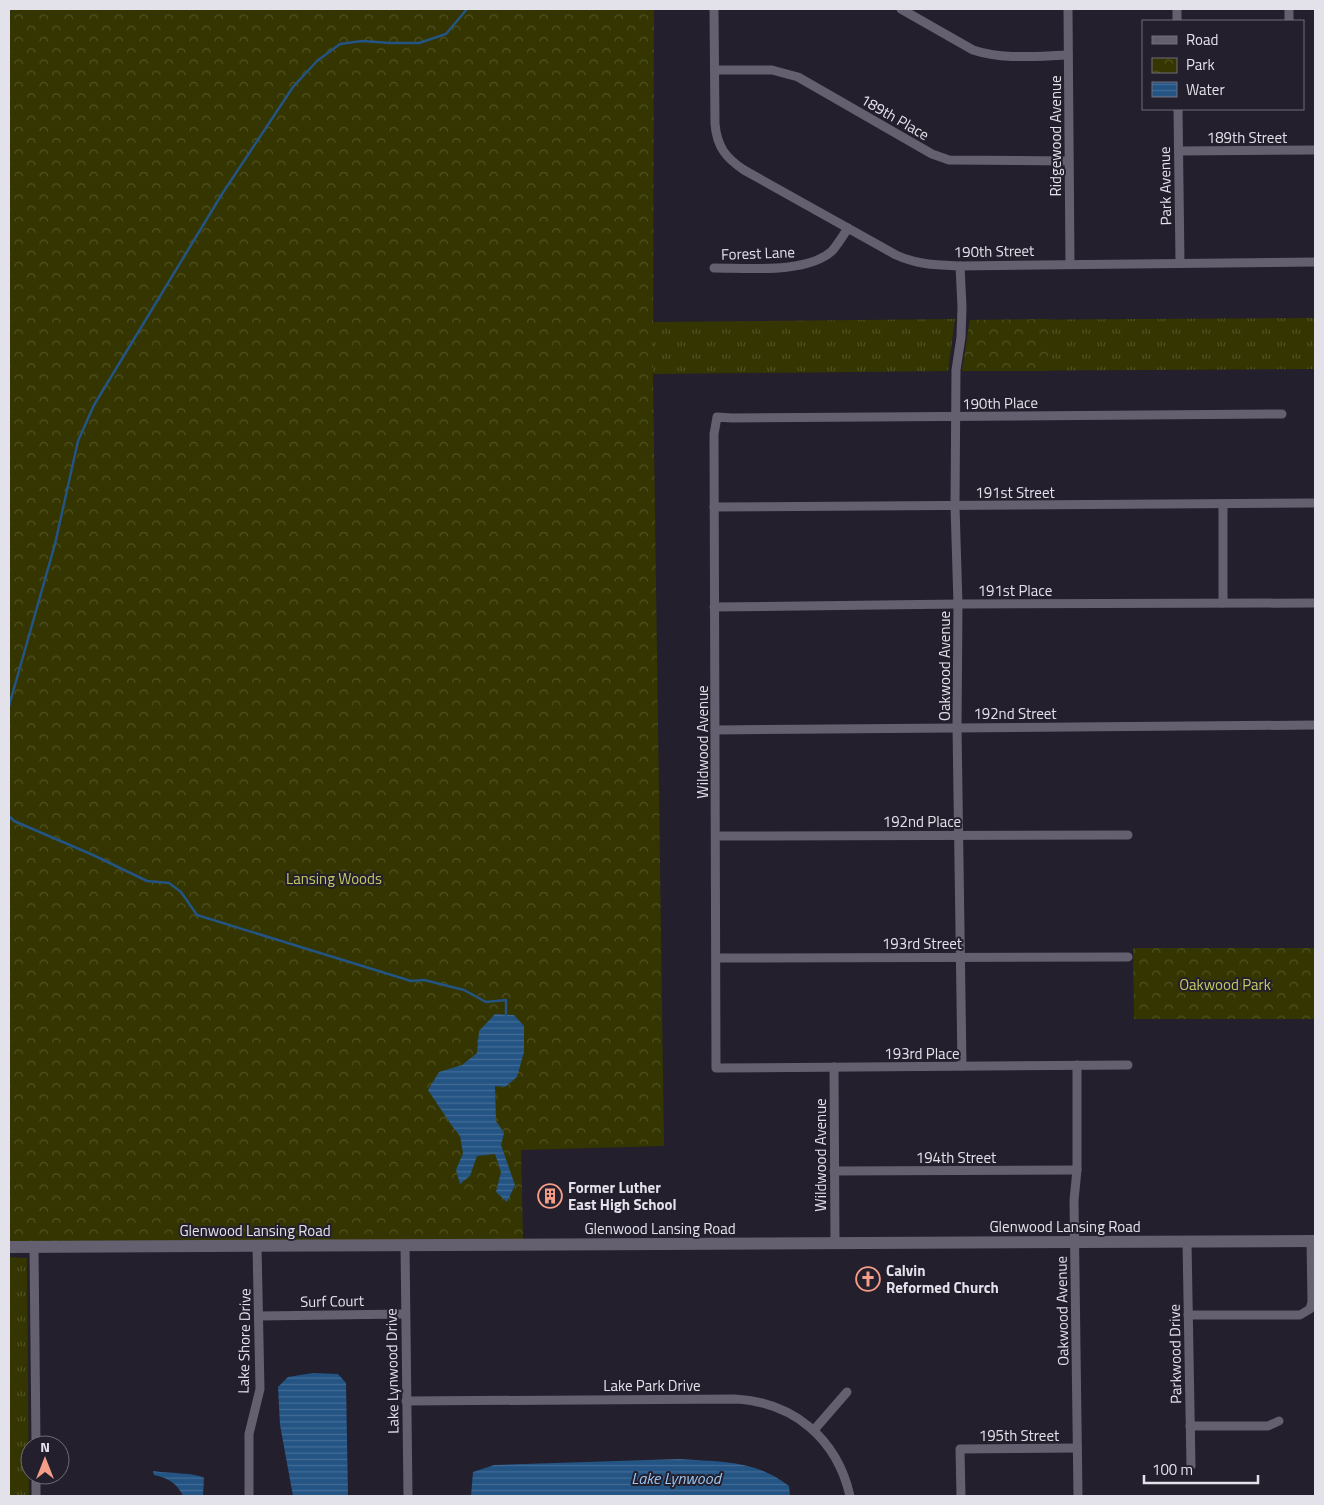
<svg xmlns="http://www.w3.org/2000/svg" width="1324" height="1505" viewBox="0 0 1324 1505" font-family="'Titillium Web',sans-serif">
  <defs>
    <pattern id="grass-tufts" width="24" height="20" patternUnits="userSpaceOnUse" patternTransform="scale(1.25)"><rect width="24" height="20" fill="#343500"/><path d="M3 7l-1-3M5 7V3M7 7l1-3M15 17l-1-3M17 17v-4M19 17l1-3" fill="none" stroke="#515225"/></pattern>
    <pattern id="park-crowns" width="20" height="18" patternUnits="userSpaceOnUse" patternTransform="scale(1.25)"><rect width="20" height="18" fill="#343500"/><path d="M2 6a3 3 0 1 1 6 0M12 15a3 3 0 1 1 6 0" fill="none" stroke="#515225"/></pattern>
    <pattern id="water-rules" width="6" height="5" patternUnits="userSpaceOnUse" patternTransform="scale(1.25)"><rect width="6" height="5" fill="#235484"/><path d="M0 2.5h6" fill="none" stroke="#436c96"/></pattern>
  </defs>
  <rect width="100%" height="100%" fill="#231f2d"/>
  <g fill="url(#grass-tufts)">
    <path d="M1315 318V369L962 371 970 320Z"/>
    <path d="M955 319 948 371 653 374 636 331 653 322Z"/>
    <path d="M9 1257 27 1258 29 1496H9Z"/>
  </g>
  <g fill="url(#park-crowns)">
    <path d="M9 9H654L653 374 664 1146 521 1150 523 1240 9 1241Z"/>
    <path d="M1049 319 1050 371H962L970 320Z"/>
    <path d="M1133 948H1315V1019H1134Z"/>
  </g>
  <g fill="url(#water-rules)">
    <path d="M495 1014 514 1015 524 1026V1052L517 1077 505 1087 495 1086 496 1121 504 1133 501 1145 515 1185 507 1202 496 1192 501 1172 495 1154 477 1156 470 1176 460 1184 456 1170 463 1153 460 1136 452 1126 428 1090 439 1072 462 1065 477 1053 479 1031Z"/>
    <path d="M313 1373 338 1374 346 1383 348 1496H293L280 1425 278 1387 288 1377Z"/>
    <path d="M680 1459C721 1462 756 1460 789 1486L790 1496H471L473 1472 494 1465Z"/>
    <path d="M153 1471C165 1473 197 1473 204 1478L203 1496H183C177 1483 168 1478 154 1475Z"/>
  </g>
  <g fill="none" stroke-linecap="round" stroke-linejoin="round">
    <g stroke="#235484" stroke-width="2.5">
      <path d="M9 706 55 544 78 441 94 405 222 194 293 87 317 61 340 44 362 41 391 43H419L446 34 467 9"/>
      <path d="M9 816 14 821 93 855 147 881 169 883 181 892 197 915 411 981 424 980 464 990 486 1002 506 1000V1015"/>
    </g>
    <g stroke="#646070" stroke-width="9">
      <path d="M714 9 715 124C717 147 726 158 744 170L896 255C918 265 937 265 960 266L1315 262"/>
      <path d="M901 9 973 50C1003 60 1037 56 1068 55"/>
      <path d="M1068 9 1070 264"/>
      <path d="M1177 9V21"/>
      <path d="M1289 9V21"/>
      <path d="M715 70H772L798 77 932 154 949 160 1069 161"/>
      <path d="M1178 109 1180 263"/>
      <path d="M1179 151 1315 150"/>
      <path d="M960 266 962 307 961 337 956 370 955 506 958 604 957 727 962 1066"/>
      <path d="M714 268C747 268 807 274 832 251 838 244 843 236 848 228"/>
      <path d="M1223 504V603"/>
      <path d="M714 507 1315 503"/>
      <path d="M714 607 958 604 1315 603"/>
      <path d="M716 730 1315 725"/>
      <path d="M716 836 1128 835"/>
      <path d="M717 958 1128 957"/>
      <path d="M1077 1065V1170L1074 1200 1078 1496"/>
      <path d="M1128 1065 716 1068 714 434 717 417 732 418 1282 414"/>
      <path d="M834 1067 835 1243"/>
      <path d="M834 1171 1077 1170"/>
      <path d="M1187 1242 1191 1466"/>
      <path d="M405 1245 408 1496"/>
      <path d="M34 1247 36 1445"/>
      <path d="M1188 1315H1300L1310 1309 1312 1302 1311 1241"/>
      <path d="M260 1316 404 1314"/>
      <path d="M406 1401 735 1399C794 1402 837 1439 850 1496"/>
      <path d="M1190 1426H1268L1279 1421"/>
      <path d="M814 1430 847 1392"/>
      <path d="M36 1475V1496"/>
      <path d="M249 1496V1434L260 1389 257 1246"/>
      <path d="M961 1496 960 1449 1077 1448"/>
    </g>
    <path stroke="#646070" stroke-width="12" d="M9 1247 1315 1241"/>
  </g>
  <defs>
    <g id="building-ring" transform="scale(1.25)"><circle r="9.5" fill="#231f2d" stroke="#f49e87" stroke-width="1.5"/><path d="M-4-6H4V6H1V3H-1V6H-4ZM-2.5-4.3h1.7v1.8h-1.7ZM.8-4.3h1.7v1.8H.8ZM-2.5-1h1.7V.8h-1.7ZM.8-1h1.7V.8H.8Z" fill="#f49e87"/></g>
    <g id="church-ring" transform="scale(1.25)"><circle r="9.5" fill="#231f2d" stroke="#f49e87" stroke-width="1.5"/><path d="M-1.2-6h2.4v3.5h3.3v2.4h-3.3V6h-2.4V-.1h-3.3v-2.4h3.3Z" fill="#f49e87"/></g>
  </defs>
  <g fill-rule="evenodd">
    <use href="#building-ring" x="550" y="1196"/>
    <use href="#church-ring" x="868" y="1279"/>
  </g>
  <g text-anchor="middle" dominant-baseline="central" stroke-width="4" stroke-linejoin="round" paint-order="stroke">
    <g font-size="15" fill="#e3e1ea" stroke="#231f2d">
      <text transform="translate(895 117) rotate(30)">189th Place</text>
      <text transform="translate(1055 136) rotate(-90)">Ridgewood Avenue</text>
      <text x="1247" y="137">189th Street</text>
      <text transform="translate(1165 186) rotate(-91)">Park Avenue</text>
      <text transform="translate(994 251) rotate(-1)">190th Street</text>
      <text transform="translate(758 253) rotate(-2)">Forest Lane</text>
      <text transform="translate(1000 403) rotate(-1)">190th Place</text>
      <text x="1015" y="492">191st Street</text>
      <text x="1015" y="590">191st Place</text>
      <text transform="translate(944 666) rotate(-90)">Oakwood Avenue</text>
      <text x="1015" y="713">192nd Street</text>
      <text transform="translate(702 742) rotate(-90)">Wildwood Avenue</text>
      <text x="922" y="821">192nd Place</text>
      <text x="922" y="943">193rd Street</text>
      <text x="922" y="1053">193rd Place</text>
      <text transform="translate(820 1155) rotate(-90)">Wildwood Avenue</text>
      <text x="956" y="1157">194th Street</text>
      <text x="1065" y="1226">Glenwood Lansing Road</text>
      <text x="660" y="1228">Glenwood Lansing Road</text>
      <text x="255" y="1230">Glenwood Lansing Road</text>
      <text transform="translate(332 1301) rotate(-1)">Surf Court</text>
      <text transform="translate(1062 1311) rotate(-91)">Oakwood Avenue</text>
      <text transform="translate(244 1341) rotate(-89)">Lake Shore Drive</text>
      <text transform="translate(1175 1354) rotate(-91)">Parkwood Drive</text>
      <text transform="translate(392 1371) rotate(-91)">Lake Lynwood Drive</text>
      <text x="652" y="1385">Lake Park Drive</text>
      <text x="1019" y="1435">195th Street</text>
    </g>
    <g font-size="15" fill="#c5c963" stroke="#231f2d">
      <text x="334" y="878">Lansing Woods</text>
      <text x="1225" y="984">Oakwood Park</text>
    </g>
    <g font-size="15" font-weight="bold" fill="#e3e1ea" stroke="#231f2d" text-anchor="start">
      <text x="568" y="1187">Former Luther<tspan x="568" dy="17">East High School</tspan></text>
      <text x="886" y="1270">Calvin<tspan x="886" dy="17">Reformed Church</tspan></text>
    </g>
    <g font-size="16" font-style="italic" fill="#9cc5f0" stroke="#231f2d">
      <text x="676" y="1478">Lake Lynwood</text>
    </g>
  </g>
  <rect width="1324" height="1505" fill="none" stroke="#e3e1ea" stroke-width="20"/>
  <rect x="1142" y="20" width="162" height="90" fill="#231f2d" stroke="#706d79"/>
  <rect x="1152" y="36" width="25" height="8" fill="#646070" stroke="#706d79"/>
  <text x="1186" y="45" font-size="15" fill="#e3e1ea">Road</text>
  <rect x="1152" y="58" width="25" height="15" fill="url(#park-crowns)" stroke="#706d79"/>
  <text x="1186" y="70" font-size="15" fill="#e3e1ea">Park</text>
  <rect x="1152" y="82" width="25" height="15" fill="url(#water-rules)" stroke="#706d79"/>
  <text x="1186" y="95" font-size="15" fill="#e3e1ea">Water</text>
  <g transform="translate(45 1460)"><circle r="24" fill="#231f2d" stroke="#706d79"/>
  <path d="M0-4L9 19L0 12L-9 19Z" fill="#f49e87"/>
  <text y="-8" font-size="14" font-weight="bold" text-anchor="middle" fill="#e3e1ea">N</text>
  </g>
  <path d="M1144 1475v8h114v-8" fill="none" stroke="#e3e1ea" stroke-width="2.5"/>
  <text x="1152" y="1475" font-size="15" fill="#e3e1ea" stroke="#231f2d" stroke-width="4" paint-order="stroke">100 m</text>
</svg>
